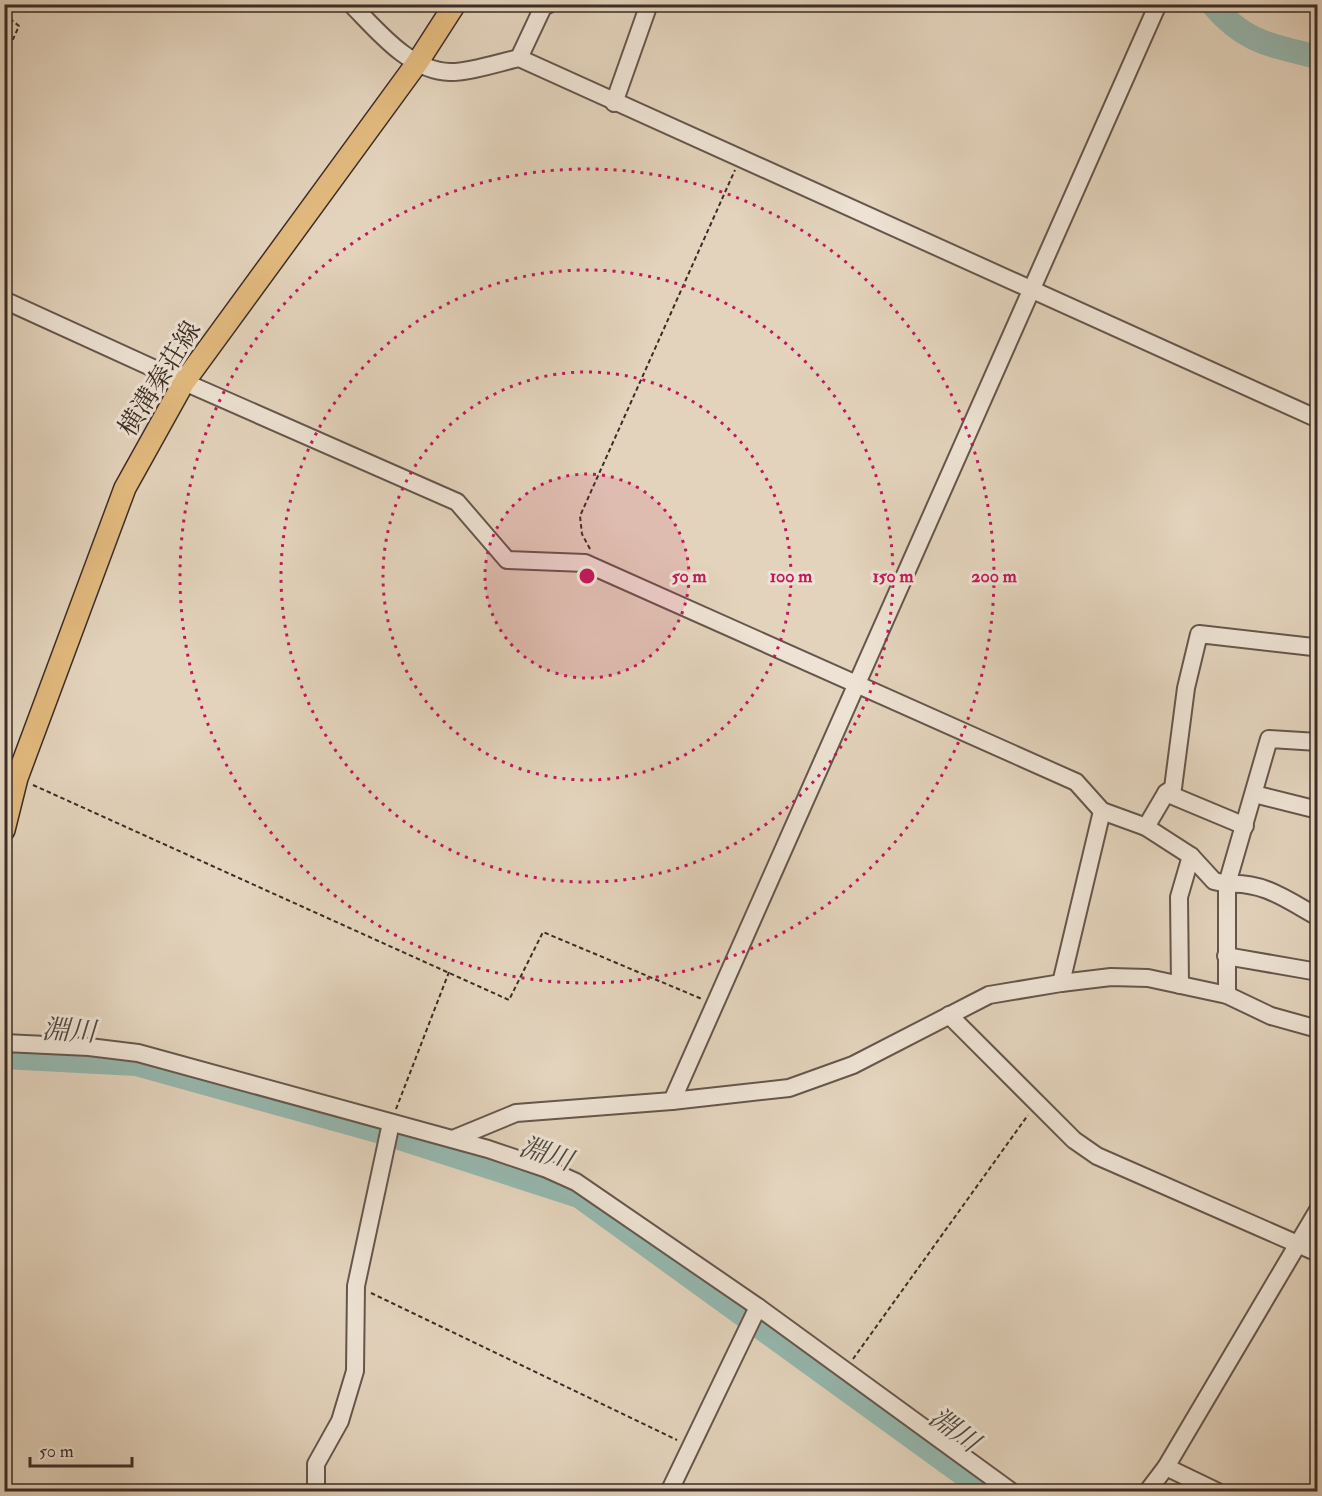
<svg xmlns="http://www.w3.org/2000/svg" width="1322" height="1496" viewBox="0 0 1322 1496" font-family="'IM FELL Double Pica','Noto Serif JP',serif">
  <rect width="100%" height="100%" fill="#e3d3bc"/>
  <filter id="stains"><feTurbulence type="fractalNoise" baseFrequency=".00333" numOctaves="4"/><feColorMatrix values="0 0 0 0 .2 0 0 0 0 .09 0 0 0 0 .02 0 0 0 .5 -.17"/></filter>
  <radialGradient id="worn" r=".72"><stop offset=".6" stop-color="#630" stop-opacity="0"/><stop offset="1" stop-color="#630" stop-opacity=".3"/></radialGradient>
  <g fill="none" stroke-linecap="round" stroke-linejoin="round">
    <g stroke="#95b8af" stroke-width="24">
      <path d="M1212 4C1245 43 1270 45 1318 57"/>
      <path d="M4 1057 136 1064 381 1132 579 1196 988 1492"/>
    </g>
    <g stroke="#66564c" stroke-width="20">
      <g id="minor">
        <path d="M351 4C377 30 409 71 450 72 467 73 501 62 519 58L1318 419"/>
        <path d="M519 58 543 7 549 4"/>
        <path d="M614 103 649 4"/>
        <path d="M4 300 166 374 457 502 507 560 585 563 1076 782 1102 811 1146 827 1166 793 1173 788 1186 688 1199 634 1313 647 1318 645"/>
        <path d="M1318 742 1269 739 1227 884C1263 881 1287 900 1318 917"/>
        <path d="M1166 793 1245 826"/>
        <path d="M1254 794 1318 810"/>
        <path d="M1146 827 1191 856 1214 881 1227 884V995"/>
        <path d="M1226 956 1318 972"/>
        <path d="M1061 983 1102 811"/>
        <path d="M1180 985 1179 897 1191 856"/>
        <path d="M949 1015 1074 1140 1097 1156 1318 1253"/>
        <path d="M4 1043 89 1047 138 1053 488 1149 547 1169 576 1182 758 1307 1012 1492"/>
        <path d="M672 1101 1158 4"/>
        <path d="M453 1139 516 1113 672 1101 789 1088 853 1065 989 995 1061 983 1111 977 1148 978 1227 995 1271 1016 1318 1029"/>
        <path d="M1166 1467 1218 1492"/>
        <path d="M316 1492V1464L340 1421 355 1371 356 1286 391 1123"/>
        <path d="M669 1492 758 1307"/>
        <path d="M1147 1492 1166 1467 1318 1210"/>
      </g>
    </g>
    <g stroke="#3c2d26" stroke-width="24">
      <path id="major" d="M4 830 17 778 125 488 184 382 417 63 455 4"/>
    </g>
    <g stroke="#3c2d26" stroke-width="2" stroke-dasharray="4.5 3" stroke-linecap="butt">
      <path d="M4 14 19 26 4 59"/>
      <path d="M590 549 582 534 580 516 735 170"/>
      <path d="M33 785 509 1000 543 932 702 999"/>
      <path d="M396 1109 449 972"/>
      <path d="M371 1293 677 1440"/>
      <path d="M853 1359 1028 1115"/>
    </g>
    <use href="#minor" stroke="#ede2d3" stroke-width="16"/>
    <use href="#major" stroke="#e2ba7e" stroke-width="21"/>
  </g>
  <circle cx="587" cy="576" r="102" fill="#c2185b" fill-opacity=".12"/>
  <g fill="none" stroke="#c2185b" stroke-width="3" stroke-dasharray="3 6">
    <circle cx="587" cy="576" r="102"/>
    <circle cx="587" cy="576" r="204"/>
    <circle cx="587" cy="576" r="306"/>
    <circle cx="587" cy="576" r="407"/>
  </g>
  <g text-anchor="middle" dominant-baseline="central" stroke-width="6" stroke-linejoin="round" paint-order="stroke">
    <g font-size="26" fill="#3c2d26" stroke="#ede2d3">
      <text transform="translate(160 379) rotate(-58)">横溝秦荘線</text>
    </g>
    <g font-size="27" font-style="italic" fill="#4e4941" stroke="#ede2d3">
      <text transform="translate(69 1031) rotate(3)">淵川</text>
      <text transform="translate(546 1154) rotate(18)">淵川</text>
      <text transform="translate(954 1430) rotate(36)">淵川</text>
    </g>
  </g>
  <circle cx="587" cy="576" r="9" fill="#c2185b" stroke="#ede2d3" stroke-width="3"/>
  <g font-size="18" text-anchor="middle" font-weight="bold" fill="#c2185b" stroke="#ede2d3" stroke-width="6" stroke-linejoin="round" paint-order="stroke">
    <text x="689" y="582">50 m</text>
    <text x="791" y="582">100 m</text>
    <text x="893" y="582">150 m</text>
    <text x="994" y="582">200 m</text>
  </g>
  <rect width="1322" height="1496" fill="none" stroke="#e3d3bc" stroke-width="24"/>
  <rect x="6" y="6" width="1310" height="1484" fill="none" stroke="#3c2d26" stroke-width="3"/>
  <rect x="12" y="12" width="1298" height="1472" fill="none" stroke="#3c2d26" stroke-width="1.5"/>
  <path d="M30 1457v9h102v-9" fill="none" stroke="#3c2d26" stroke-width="3"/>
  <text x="39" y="1457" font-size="18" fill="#3c2d26" stroke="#ede2d3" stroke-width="4.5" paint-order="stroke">50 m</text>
  <rect width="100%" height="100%" filter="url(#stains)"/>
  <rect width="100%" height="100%" fill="url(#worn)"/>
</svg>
